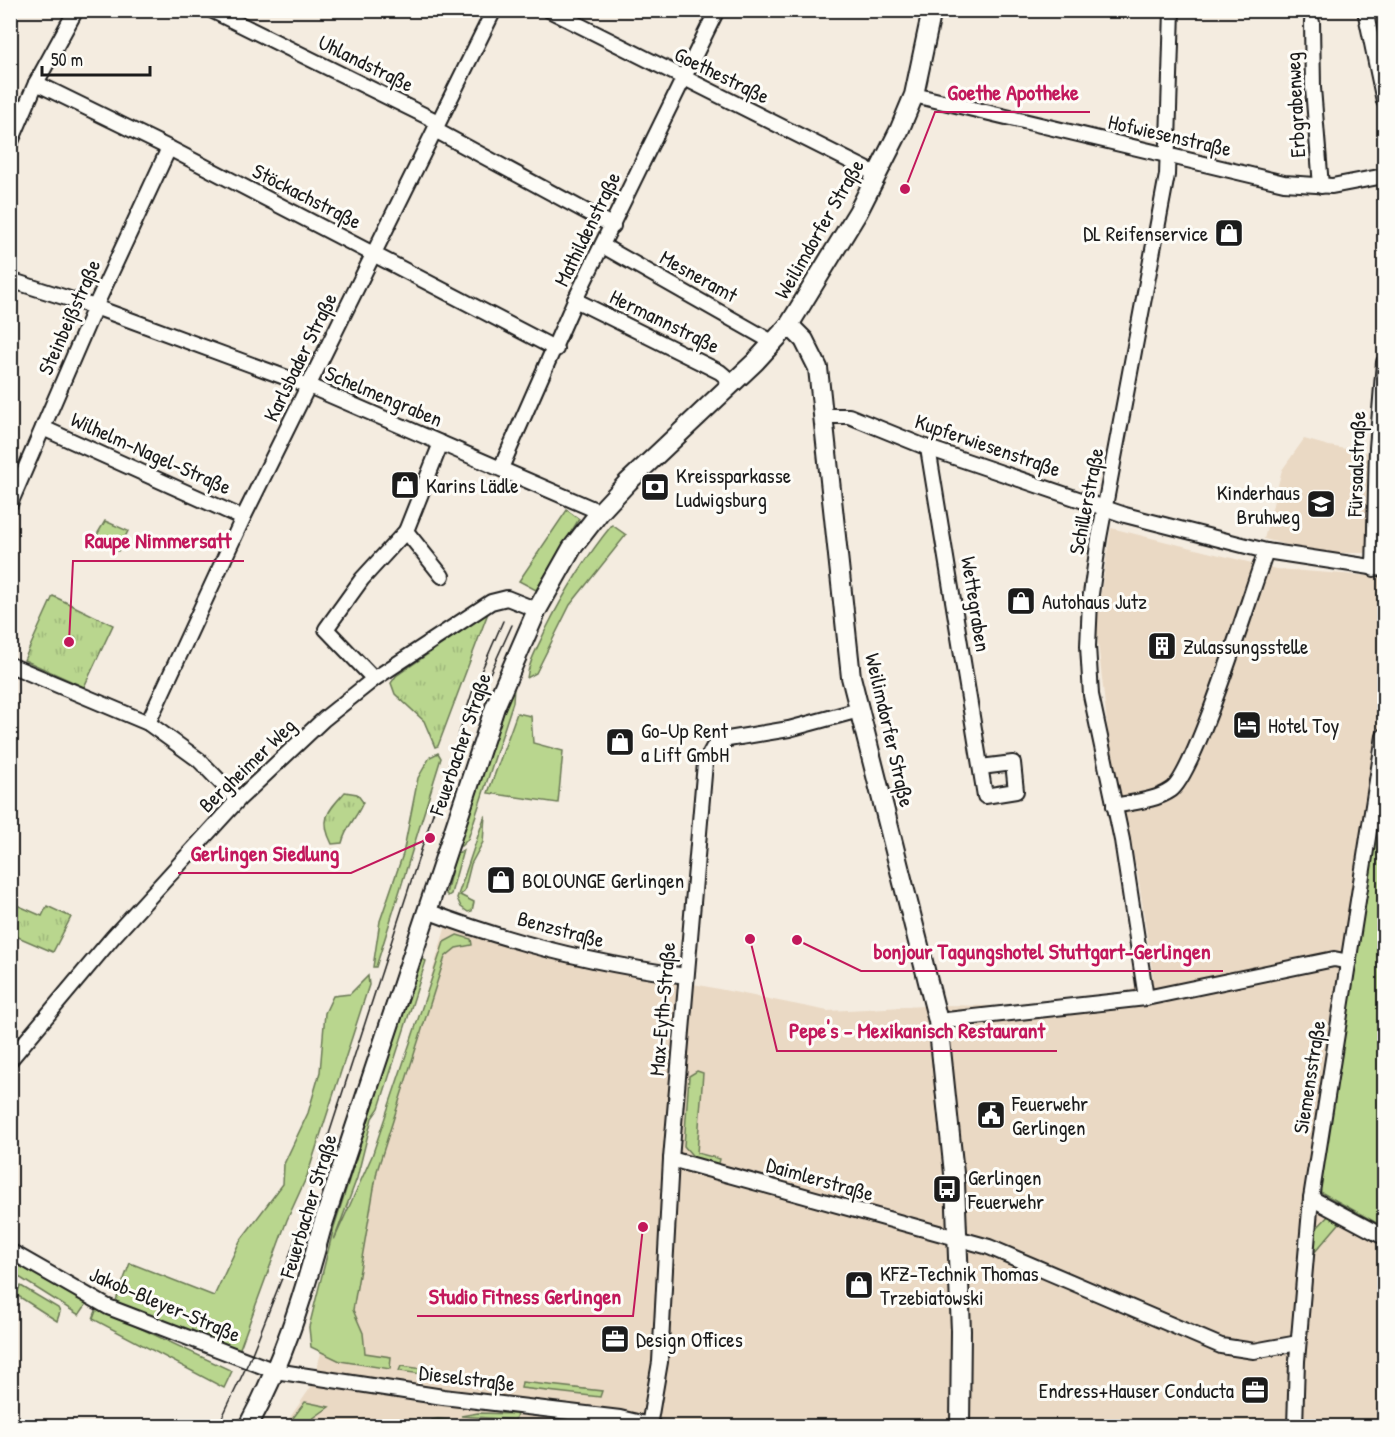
<svg xmlns="http://www.w3.org/2000/svg" width="1395" height="1437" viewBox="0 0 1395 1437" font-family="'Patrick Hand',sans-serif">
  <defs>
    <pattern id="park-tufts" width="24" height="20" patternUnits="userSpaceOnUse" patternTransform="scale(1.5)"><rect width="24" height="20" fill="#b9d68e"/><path d="M3 7l-1-3M5 7V3M7 7l1-3M15 17l-1-3M17 17v-4M19 17l1-3" fill="none" stroke="#9eb77a"/></pattern>
  </defs>
  <rect width="100%" height="100%" fill="#f4ece0"/>
  <filter id="ink" filterUnits="userSpaceOnUse"><feTurbulence type="fractalNoise" baseFrequency=".0167" numOctaves="2"/><feDisplacementMap in="SourceGraphic" scale="12" xChannelSelector="R" yChannelSelector="G"/><feConvolveMatrix kernelMatrix="1 2 1 2 8 2 1 2 1" color-interpolation-filters="sRGB"/></filter>
  <g filter="url(#ink)">
    <g fill="#ead9c4">
      <path d="M1304 439 1329 446 1369 453 1367 553H1319L1264 539 1282 470Z"/>
      <path d="M1111 528 1276 569 1384 577V774L1334 1093 1384 1227V1426H284L311 1387 447 922 564 958 828 1011 942 1005 1040 1007 1131 990 1153 976 1138 876 1109 742 1096 624Z"/>
    </g>
    <g fill="#b9d68e" stroke="#6a7955" stroke-width="1.5">
      <path d="M567 510 579 519 536 590 519 581Z"/>
      <path d="M105 521 128 531 118 551 95 538Z"/>
      <path d="M612 525 626 535 570 605 536 673 527 678C529 661 538 647 545 631 564 593 585 558 612 525Z"/>
      <path d="M512 686 514 687 513 702 468 839 461 846H458Z"/>
      <path d="M517 713 531 716 533 743 563 751 558 803 488 793Z"/>
      <path d="M438 753 441 758 376 967H373L380 921 403 854 418 778 430 757Z"/>
      <path d="M1384 787V1227L1317 1190Z"/>
      <path d="M485 815 483 842 471 864 464 892 460 895 474 902 472 911 468 912 461 907 457 898Z"/>
      <path d="M463 850 451 894 448 896 446 894 455 855Z"/>
      <path d="M457 935 471 939 472 945 456 948 445 957 377 1171 353 1310 363 1333 365 1353 391 1357 390 1369 340 1361 311 1347 309 1327 334 1227 420 958 426 961 379 1108 372 1118 357 1178 334 1240 372 1156 444 942Z"/>
      <path d="M368 976 369 985 307 1176 287 1220 239 1351 115 1303 130 1263 214 1296 240 1241 283 1184 284 1164 308 1113 320 1072 325 1013 333 996 350 994Z"/>
      <path d="M697 1071 703 1073 697 1153 720 1159 718 1167 698 1162 684 1146 689 1076Z"/>
      <path d="M1332 1212 1344 1218 1314 1253 1316 1229Z"/>
      <path d="M10 1251 90 1299 79 1315 11 1272Z"/>
      <path d="M21 1286 58 1308 60 1312 57 1321 15 1294Z"/>
      <path d="M97 1308 232 1371 224 1388 93 1319Z"/>
      <path d="M401 1366 474 1376V1381L399 1371Z"/>
      <path d="M522 1382 602 1391 600 1397 521 1388Z"/>
      <path d="M305 1402 329 1407 302 1426H287Z"/>
      <path d="M478 1413 517 1414 515 1420 461 1416Z"/>
      <path d="M438 1419 512 1426 432 1425V1420Z"/>
    </g>
    <g fill="url(#park-tufts)" stroke="#6a7955" stroke-width="1.5">
      <path d="M53 596 113 625 84 687 24 660Z"/>
      <path d="M488 613 438 746 435 747 424 721 395 694 391 683 396 676Z"/>
      <path d="M345 792 357 794 363 802C357 818 346 826 342 843L332 844C319 819 328 811 345 792Z"/>
      <path d="M12 903 42 916 47 906 71 917 53 952 11 934Z"/>
    </g>
    <g fill="none" stroke-linecap="round" stroke-linejoin="round">
      <g stroke="#1c1c1c" stroke-width="18">
        <g id="minor">
          <path d="M211 10 438 122"/>
          <path d="M549 10 878 175"/>
          <path d="M1365 10 1384 101"/>
          <path d="M1312 22 1313 88 1321 186"/>
          <path d="M36 83 169 148 556 349"/>
          <path d="M914 95 1284 183 1332 186 1384 176"/>
          <path d="M435 130 613 226"/>
          <path d="M10 144 36 83 76 10"/>
          <path d="M603 246 774 343"/>
          <path d="M10 280 95 307 309 386 600 512"/>
          <path d="M575 300 720 372 733 383"/>
          <path d="M825 416H849L928 448 1125 515 1266 551 1384 569"/>
          <path d="M43 428 243 518"/>
          <path d="M928 448 985 796 1016 791 1013 763 981 767"/>
          <path d="M501 468 575 300 717 10"/>
          <path d="M10 504 95 307 169 148"/>
          <path d="M406 531 441 443"/>
          <path d="M1374 569 1377 448 1384 362"/>
          <path d="M10 665 148 723 199 760 238 800"/>
          <path d="M374 679 326 629 362 579 406 531 442 576"/>
          <path d="M148 723 243 518 494 10"/>
          <path d="M1114 806C1132 802 1155 801 1171 790 1195 775 1252 589 1266 551"/>
          <path d="M427 911C510 943 598 964 686 976"/>
          <path d="M1146 998 1122 840 1091 695 1088 646 1090 601 1099 538 1167 175 1172 10"/>
          <path d="M938 1021 1146 998 1334 959 1349 962"/>
          <path d="M10 1060 113 937 238 800 324 719 374 679 491 602 507 598 537 610"/>
          <path d="M671 1159 989 1247 1221 1346 1254 1351 1298 1343"/>
          <path d="M1311 1198 1384 1237"/>
          <path d="M10 1251 108 1307 275 1371 443 1397 620 1418 654 1426"/>
          <path d="M649 1426 660 1362 671 1159 705 763 713 748 728 739 789 729 859 710"/>
          <path d="M1295 1426 1297 1361 1311 1198 1384 736"/>
        </g>
      </g>
      <g stroke="#1c1c1c" stroke-width="22">
        <g id="major">
          <path d="M789 325 804 340 818 368 851 677 938 1021 955 1183 961 1331 960 1426"/>
          <path d="M248 1426C282 1364 303 1298 321 1230L495 707 537 610 572 548 600 512 628 482 755 362 789 325 858 212 899 131 914 95 932 10"/>
        </g>
      </g>
      <use href="#minor" stroke="#fdfcf7" stroke-width="14"/>
      <use href="#major" stroke="#fdfcf7" stroke-width="18"/>
      <g stroke="#1c1c1c" stroke-width="1.5">
        <path d="M486 682 512 625"/>
        <path d="M218 1426 249 1361 284 1273 473 690 503 621"/>
      </g>
    </g>
  </g>
  <defs>
    <g id="shop-square" transform="scale(1.5)"><rect x="-9" y="-9" width="18" height="18" rx="4" fill="#1c1c1c" stroke="#fdfcf7"/><path d="M-5-2.5h2.3a2.7 3.5 0 0 1 5.4 0H5L5.5 6h-11ZM-1.5-2.5h3a1.5 2.3 0 0 0-3 0Z" fill="#fff"/></g>
    <g id="bank-square" transform="scale(1.5)"><rect x="-9" y="-9" width="18" height="18" rx="4" fill="#1c1c1c" stroke="#fdfcf7"/><path d="M-6-4H6V4H-6ZM0-2.3a2.3 2.3 0 1 0 0 4.6a2.3 2.3 0 1 0 0-4.6Z" fill="#fff"/></g>
    <g id="school-square" transform="scale(1.5)"><rect x="-9" y="-9" width="18" height="18" rx="4" fill="#1c1c1c" stroke="#fdfcf7"/><path d="M0-5L7-2L0 1L-7-2ZM-4 1L0 2.5L4 1V4Q0 6-4 4Z" fill="#fff"/></g>
    <g id="building-square" transform="scale(1.5)"><rect x="-9" y="-9" width="18" height="18" rx="4" fill="#1c1c1c" stroke="#fdfcf7"/><path d="M-4-6H4V6H1V3H-1V6H-4ZM-2.5-4.3h1.7v1.8h-1.7ZM.8-4.3h1.7v1.8H.8ZM-2.5-1h1.7V.8h-1.7ZM.8-1h1.7V.8H.8Z" fill="#fff"/></g>
    <g id="hotel-square" transform="scale(1.5)"><rect x="-9" y="-9" width="18" height="18" rx="4" fill="#1c1c1c" stroke="#fdfcf7"/><path d="M-6-4.5h1.5V1H6V5H4.5V3h-9V5H-6ZM-4 0a1.8 1.8 0 1 1 3.6 0ZM.5 0V-2.5h3Q6-2.5 6 0Z" fill="#fff"/></g>
    <g id="civic-square" transform="scale(1.5)"><rect x="-9" y="-9" width="18" height="18" rx="4" fill="#1c1c1c" stroke="#fdfcf7"/><path d="M-.6-6.5H3V-4.5H.6V-3L4-1V1h2V6H-6V1h2V-1L-.6-3ZM-1.2 2.5V6h2.4V2.5Z" fill="#fff"/></g>
    <g id="bus-square" transform="scale(1.5)"><rect x="-9" y="-9" width="18" height="18" rx="4" fill="#1c1c1c" stroke="#fdfcf7"/><path d="M-5-6H5V4H4V6H2V4H-2V6H-4V4H-5ZM-3.5-4V0h7V-4ZM-3.5 1.2v1.5H-2V1.2ZM2 1.2v1.5H3.5V1.2Z" fill="#fff"/></g>
    <g id="office-square" transform="scale(1.5)"><rect x="-9" y="-9" width="18" height="18" rx="4" fill="#1c1c1c" stroke="#fdfcf7"/><path d="M-6-3h4V-5.5h4V-3h4V5H-6ZM-1-4.5V-3h2v-1.5ZM-6 0V1H6V0Z" fill="#fff"/></g>
  </defs>
  <g fill-rule="evenodd">
    <use href="#shop-square" x="1229" y="233"/>
    <use href="#shop-square" x="405" y="485"/>
    <use href="#bank-square" x="655" y="487"/>
    <use href="#school-square" x="1321" y="504"/>
    <use href="#shop-square" x="1021" y="601"/>
    <use href="#building-square" x="1162" y="646"/>
    <use href="#hotel-square" x="1247" y="725"/>
    <use href="#shop-square" x="620" y="742"/>
    <use href="#shop-square" x="501" y="880"/>
    <use href="#civic-square" x="991" y="1115"/>
    <use href="#bus-square" x="947" y="1189"/>
    <use href="#shop-square" x="859" y="1285"/>
    <use href="#office-square" x="615" y="1339"/>
    <use href="#office-square" x="1255" y="1390"/>
  </g>
  <g text-anchor="middle" dominant-baseline="central" stroke-width="6" stroke-linejoin="round" paint-order="stroke">
    <g font-size="21" fill="#1c1c1c" stroke="#fdfcf7">
      <text transform="translate(366 63) rotate(26)">Uhlandstraße</text>
      <text transform="translate(722 75) rotate(26)">Goethestraße</text>
      <text transform="translate(1295 105) rotate(-93)">Erbgrabenweg</text>
      <text transform="translate(1170 135) rotate(13)">Hofwiesenstraße</text>
      <text transform="translate(307 196) rotate(27)">Stöckachstraße</text>
      <text transform="translate(587 229) rotate(-64)">Mathildenstraße</text>
      <text transform="translate(819 229) rotate(-60)">Weilimdorfer Straße</text>
      <text transform="translate(699 276) rotate(29)">Mesneramt</text>
      <text transform="translate(69 317) rotate(-66)">Steinbeißstraße</text>
      <text transform="translate(665 321) rotate(26)">Hermannstraße</text>
      <text transform="translate(300 357) rotate(-64)">Karlsbader Straße</text>
      <text transform="translate(384 396) rotate(23)">Schelmengraben</text>
      <text transform="translate(988 445) rotate(19)">Kupferwiesenstraße</text>
      <text transform="translate(151 453) rotate(24)">Wilhelm-Nagel-Straße</text>
      <text transform="translate(1356 464) rotate(-88)">Fürsaalstraße</text>
      <text transform="translate(1086 501) rotate(-79)">Schillerstraße</text>
      <text transform="translate(976 604) rotate(81)">Wettegraben</text>
      <text transform="translate(890 730) rotate(77)">Weilimdorfer Straße</text>
      <text transform="translate(460 744) rotate(-71)">Feuerbacher Straße</text>
      <text transform="translate(247 765) rotate(-44)">Bergheimer Weg</text>
      <text transform="translate(561 929) rotate(15)">Benzstraße</text>
      <text transform="translate(662 1009) rotate(-85)">Max-Eyth-Straße</text>
      <text transform="translate(1309 1077) rotate(-81)">Siemensstraße</text>
      <text transform="translate(820 1179) rotate(16)">Daimlerstraße</text>
      <text transform="translate(308 1206) rotate(-73)">Feuerbacher Straße</text>
      <text transform="translate(165 1304) rotate(23)">Jakob-Bleyer-Straße</text>
      <text transform="translate(467 1378) rotate(7)">Dieselstraße</text>
    </g>
    <g font-size="21" fill="#1c1c1c" stroke="#fdfcf7" text-anchor="start">
      <text x="1208" y="233" text-anchor="end">DL Reifenservice</text>
      <text x="676" y="475">Kreissparkasse<tspan x="676" dy="24">Ludwigsburg</tspan></text>
      <text x="426" y="485">Karins Lädle</text>
      <text x="1300" y="492" text-anchor="end">Kinderhaus<tspan x="1300" dy="24">Bruhweg</tspan></text>
      <text x="1042" y="601">Autohaus Jutz</text>
      <text x="1183" y="646">Zulassungsstelle</text>
      <text x="1268" y="725">Hotel Toy</text>
      <text x="641" y="730">Go-Up Rent<tspan x="641" dy="24">a Lift GmbH</tspan></text>
      <text x="522" y="880">BOLOUNGE Gerlingen</text>
      <text x="1012" y="1103">Feuerwehr<tspan x="1012" dy="24">Gerlingen</tspan></text>
      <text x="968" y="1177">Gerlingen<tspan x="968" dy="24">Feuerwehr</tspan></text>
      <text x="880" y="1273">KFZ-Technik Thomas<tspan x="880" dy="24">Trzebiatowski</tspan></text>
      <text x="636" y="1339">Design Offices</text>
      <text x="1234" y="1390" text-anchor="end">Endress+Hauser Conducta</text>
    </g>
  </g>
  <path fill="none" stroke="#c2185b" stroke-width="2" d="M905 189L935 112H1090M69 642L73 561H244M430 838L351 873H178M797 940L861 971H1223M750 939L777 1051H1057M643 1227L633 1316H417"/>
  <g fill="#c2185b" stroke="#fdfcf7" stroke-width="2">
    <circle cx="905" cy="189" r="6"/>
    <circle cx="69" cy="642" r="6"/>
    <circle cx="430" cy="838" r="6"/>
    <circle cx="797" cy="940" r="6"/>
    <circle cx="750" cy="939" r="6"/>
    <circle cx="643" cy="1227" r="6"/>
  </g>
  <g font-size="22" text-anchor="middle" font-weight="bold" fill="#c2185b" stroke="#fdfcf7" stroke-width="6" stroke-linejoin="round" paint-order="stroke">
    <text x="1013" y="100">Goethe Apotheke</text>
    <text x="158" y="548">Raupe Nimmersatt</text>
    <text x="265" y="861">Gerlingen Siedlung</text>
    <text x="1042" y="959">bonjour Tagungshotel Stuttgart-Gerlingen</text>
    <text x="917" y="1038">Pepe's - Mexikanisch Restaurant</text>
    <text x="525" y="1304">Studio Fitness Gerlingen</text>
  </g>
  <rect width="1395" height="1437" fill="none" stroke="#fdfcf7" stroke-width="36"/>
  <rect x="18" y="18" width="1359" height="1401" fill="none" stroke="#1c1c1c" stroke-width="2" filter="url(#ink)"/>
  <path d="M42 66v9h108v-9" fill="none" stroke="#1c1c1c" stroke-width="3"/>
  <text x="51" y="66" font-size="18" fill="#1c1c1c" stroke="#fdfcf7" stroke-width="4.5" paint-order="stroke">50 m</text>
</svg>
